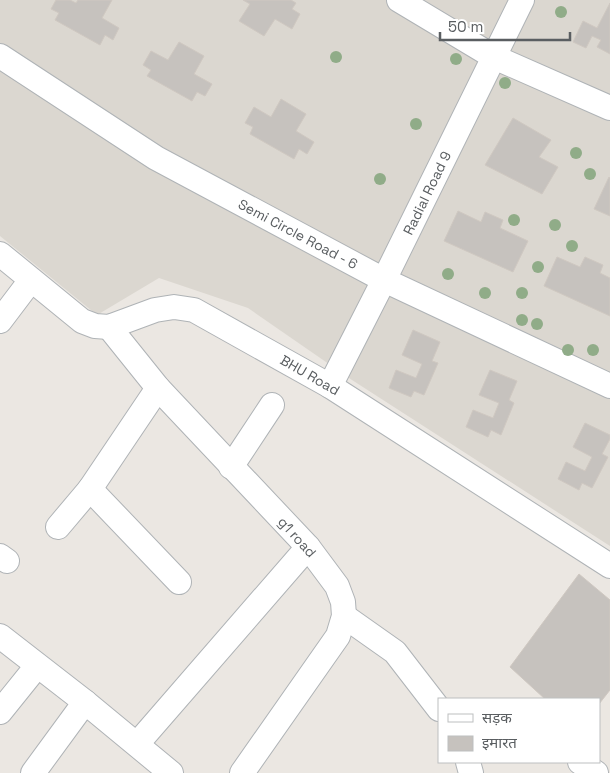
<svg xmlns="http://www.w3.org/2000/svg" width="610" height="773" viewBox="0 0 610 773" font-family="'Space Grotesk','Noto Sans Devanagari',sans-serif">
  <rect width="100%" height="100%" fill="#ebe7e2"/>
  <path fill="#dbd7d0" d="M0 0H610V546L352 380 248 308 159 278 97 315 0 236Z"/>
  <g fill="#c6c2be" stroke="#cfc8c1">
    <path d="M56 0H70L76 3 78 0H112L102 18 119 28 113 40 105 35 100 45 55 20 59 13 51 9Z"/>
    <path d="M243 0H291L296 3 292 9 300 14 292 29 275 19 264 36 239 21 250 4Z"/>
    <path d="M610 3V54L597 47 601 40 592 36 586 48 573 42 583 21 597 28Z"/>
    <path d="M179 42 204 56 194 74 212 84 205 96 197 92 192 101 147 76 151 70 143 65 151 51 168 60Z"/>
    <path d="M281 99 306 114 296 131 314 142 307 154 299 149 294 159 250 134 253 127 245 123 254 107 271 117Z"/>
    <path d="M513 118 551 140 539 157 558 167 542 194 485 165Z"/>
    <path d="M609 177 610 178V216L594 209Z"/>
    <path d="M458 211 481 222 485 212 503 220 500 228 528 241 513 272 444 241Z"/>
    <path d="M557 257 580 267 585 257 603 265 600 273 610 278V316L544 286Z"/>
    <path d="M413 330 440 342 432 361 438 363 424 395 414 391 411 397 389 388 396 370 416 378 422 364 402 355Z"/>
    <path d="M490 370 517 381 509 400 514 403 501 435 491 430 488 437 466 427 473 410 493 418 499 403 479 395Z"/>
    <path d="M585 423 610 435V439L602 454 608 457 592 488 582 483 579 490 558 479 566 462 585 471 592 457 573 447Z"/>
    <path d="M579 574 610 600V690L599 704V699H545L510 667Z"/>
  </g>
  <g fill="none" stroke-linecap="round" stroke-linejoin="round">
    <g stroke="#afb3b6" stroke-width="26">
      <g id="minor">
        <path d="M399 0 494 57 610 108"/>
        <path d="M0 56 156 158 384 280 610 386"/>
        <path d="M0 254 82 321 95 326 109 327 155 310 174 307 194 310 330 386 610 566"/>
        <path d="M0 321 31 280"/>
        <path d="M109 327 158 388 308 547 337 586 343 602 344 616 338 636 242 773"/>
        <path d="M330 386 384 280 522 0"/>
        <path d="M231 467 272 405"/>
        <path d="M90 489 179 582"/>
        <path d="M58 527 90 489 158 388"/>
        <path d="M0 556 7 561"/>
        <path d="M344 616 395 652 439 709"/>
        <path d="M0 636 85 702 171 773"/>
        <path d="M0 712 37 666"/>
        <path d="M137 744 308 547"/>
        <path d="M468 762 471 773"/>
        <path d="M580 762 596 773"/>
        <path d="M33 773 85 702"/>
      </g>
    </g>
    <use href="#minor" stroke="#fff" stroke-width="24"/>
  </g>
  <g fill="#90ac88">
    <circle cx="561" cy="12" r="6"/>
    <circle cx="336" cy="57" r="6"/>
    <circle cx="456" cy="59" r="6"/>
    <circle cx="505" cy="83" r="6"/>
    <circle cx="416" cy="124" r="6"/>
    <circle cx="576" cy="153" r="6"/>
    <circle cx="590" cy="174" r="6"/>
    <circle cx="380" cy="179" r="6"/>
    <circle cx="514" cy="220" r="6"/>
    <circle cx="555" cy="225" r="6"/>
    <circle cx="572" cy="246" r="6"/>
    <circle cx="538" cy="267" r="6"/>
    <circle cx="448" cy="274" r="6"/>
    <circle cx="485" cy="293" r="6"/>
    <circle cx="522" cy="293" r="6"/>
    <circle cx="522" cy="320" r="6"/>
    <circle cx="537" cy="324" r="6"/>
    <circle cx="568" cy="350" r="6"/>
    <circle cx="593" cy="350" r="6"/>
  </g>
  <g text-anchor="middle" dominant-baseline="central" stroke-width="4" stroke-linejoin="round" paint-order="stroke">
    <g font-size="14" fill="#5a5e61" stroke="#fff">
      <text transform="translate(427 193) rotate(-64)">Radial Road 9</text>
      <text transform="translate(298 234) rotate(28)">Semi Circle Road - 6</text>
      <text transform="translate(310 375) rotate(30)">BHU Road</text>
      <text transform="translate(297 537) rotate(48)">g1 road</text>
    </g>
  </g>
  <rect x="438" y="698" width="162" height="65" fill="#ffffff" stroke="#bdbfc0"/>
  <rect x="448" y="714" width="25" height="8" fill="#ffffff" stroke="#bdbfc0"/>
  <text x="482" y="723" font-size="15" fill="#5a5e61">सड़क</text>
  <rect x="448" y="736" width="25" height="15" fill="#c6c2be" stroke="#bdbfc0"/>
  <text x="482" y="748" font-size="15" fill="#5a5e61">इमारत</text>
  <path d="M440 32v8h130v-8" fill="none" stroke="#5a5e61" stroke-width="2.5"/>
  <text x="448" y="32" font-size="15" fill="#5a5e61" stroke="#ffffff" stroke-width="4" paint-order="stroke">50 m</text>
</svg>
